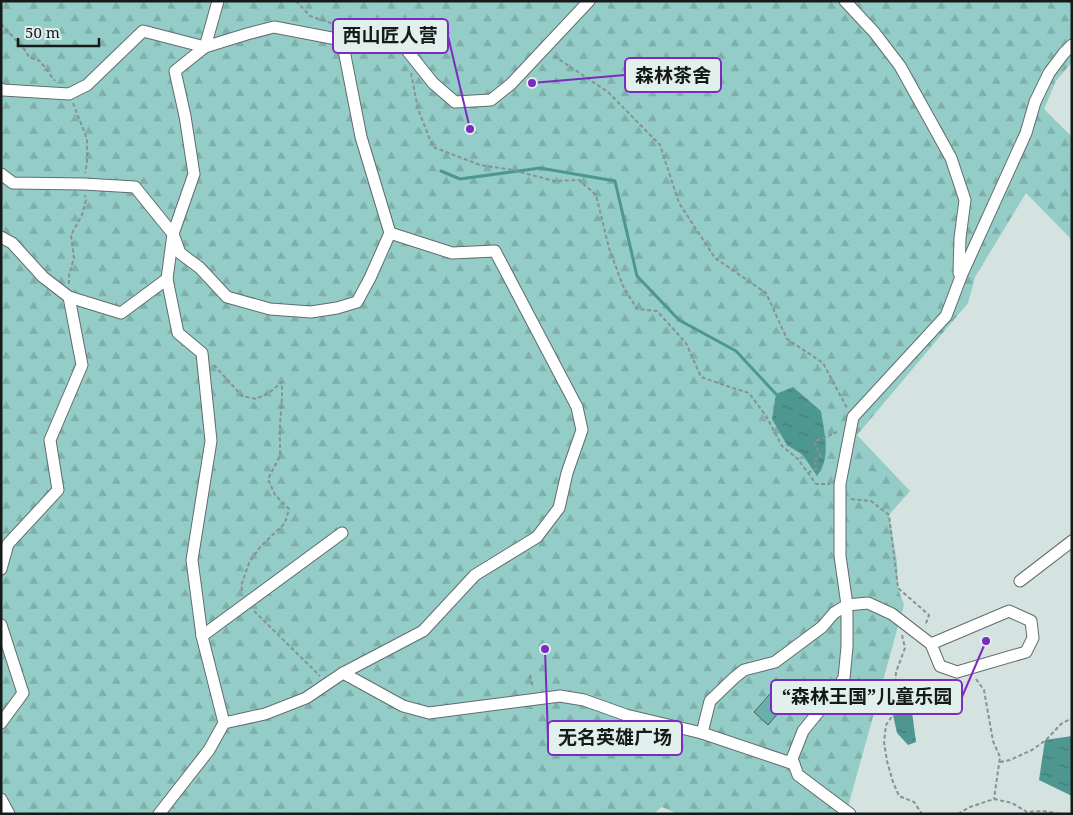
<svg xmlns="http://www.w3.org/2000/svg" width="1073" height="815" viewBox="0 0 1073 815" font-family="'Noto Serif','Noto Sans SC',serif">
  <defs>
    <pattern id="forest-firs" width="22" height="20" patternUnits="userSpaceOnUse" patternTransform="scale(1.25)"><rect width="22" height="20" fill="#94cdc7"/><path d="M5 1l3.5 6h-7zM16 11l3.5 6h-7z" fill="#7fafaa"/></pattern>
    <pattern id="water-ripples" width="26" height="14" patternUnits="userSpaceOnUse" patternTransform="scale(1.25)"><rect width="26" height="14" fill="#4e9790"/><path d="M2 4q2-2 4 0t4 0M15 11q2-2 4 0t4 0" fill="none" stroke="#407a75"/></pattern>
  </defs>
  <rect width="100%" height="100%" fill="#d4e2e0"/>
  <path fill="url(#forest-firs)" d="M1 1H1072V62L1056 81 1044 109 1072 137V240L1026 193 975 277 968 303 857 435 910 491 889 515 897 562 898 588 904 605 846 814H678L662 807 653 814H1Z"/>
  <g fill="url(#water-ripples)">
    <path d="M793 387 821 411C824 433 832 457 817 476L803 455 787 445 772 419 776 394Z"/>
    <path d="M892 688 904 690 911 704 916 742 908 745 897 733 891 706Z"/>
    <path d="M1072 736V796L1039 780 1045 740Z"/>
  </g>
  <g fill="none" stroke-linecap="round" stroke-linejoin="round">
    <path stroke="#4e9790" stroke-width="3" d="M441 171 460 179 540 168 615 181 637 276 679 320 736 351 776 394"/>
  </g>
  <path fill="#68b1aa" stroke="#535f5e" d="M777 686 791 698 768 725 754 712Z"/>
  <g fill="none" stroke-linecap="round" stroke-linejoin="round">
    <g stroke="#606d6b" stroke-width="13">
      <g id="minor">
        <path d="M845 1 874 32 900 66 951 158 965 200 960 238 959 273"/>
        <path d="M342 40 398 39 433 83 455 102 491 100 511 84 589 1"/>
        <path d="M205 47 247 34 274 27 342 40 361 137 390 233"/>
        <path d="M205 47 218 1"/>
        <path d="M1 89 3 90 69 94 87 85 143 31 205 47 175 71 185 116 194 174 173 234 167 279 178 333 202 353 211 441 192 560 202 636 224 723 209 750 159 814"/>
        <path d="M1 174 13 183 84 184 135 187 173 234 180 253 200 268 227 297 270 309 311 312 337 308 357 302 370 278 390 233 452 253 495 251 577 407 582 430 567 473 559 508 537 537 475 575 423 631 343 673 306 698 265 714 224 723"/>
        <path d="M1 237 12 243 43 277 69 297"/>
        <path d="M1 569 8 544 58 490 50 440 82 365 69 297 121 313 167 279"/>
        <path d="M1020 581 1072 541"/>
        <path d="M1 625 23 693 1 723"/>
        <path d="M202 636 342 533"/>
        <path d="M343 673 403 706 429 713 560 696 584 700 626 715 702 733"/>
        <path d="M794 764 702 733 710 701 734 678 744 670 775 662 822 627 834 613 847 605 840 556V484L853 417 946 316 962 274 1026 133 1035 102 1049 73 1064 53 1072 45"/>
        <path d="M1 799 9 814"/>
        <path d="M850 814 798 775 792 759 803 731 832 695 844 678 847 647V605L868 603 892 614 931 644 940 666 957 672 1026 652 1033 638 1031 621 1009 611 931 644"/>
      </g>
    </g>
    <g stroke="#889291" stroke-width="2" stroke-dasharray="4 2.5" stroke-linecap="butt">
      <path d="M296 1 310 16 331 23 361 28"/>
      <path d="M1068 1 1072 3"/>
      <path d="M1 24 25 50 29 57 40 61 55 81"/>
      <path d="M554 56 608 92 660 145 679 203 715 258 766 293 787 339 823 363 847 408"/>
      <path d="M411 73 418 109 433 147 480 165 513 170 554 181 579 180 596 195 609 248 623 286 637 309 657 311 686 343 701 377 724 385 749 393 766 416 782 446 798 459 816 484H830"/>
      <path d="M73 103 87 139V162L85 173"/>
      <path d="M69 284V275L74 258 71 235 82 215 86 200 85 195"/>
      <path d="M214 365 242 396 256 399 270 392 282 382V398L280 426V456L268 479 275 495 289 509 285 523 260 547 249 563 241 586 243 593"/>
      <path d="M808 473 817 468 814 460 821 457 814 442 837 432"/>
      <path d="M851 499 871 501 889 515 898 588 929 615 925 626"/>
      <path d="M254 611 320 676"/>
      <path d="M902 635 905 648 896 672 894 704 893 715 886 725 884 742 887 761 893 782 899 796 914 802 922 814"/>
      <path d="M530 675 533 688"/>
      <path d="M976 679 984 690 993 741 1000 757 994 799"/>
      <path d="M1000 762 1010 760 1032 750 1046 740 1061 724 1072 718"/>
      <path d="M958 814 970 807 994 799 1012 803 1027 812 1043 811 1060 814"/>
    </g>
    <use href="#minor" stroke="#fff" stroke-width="11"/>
  </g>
  <path fill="none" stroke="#7b2cbf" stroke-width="2" d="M470 129L448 36M532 83L625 75M986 641L962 697M545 649L548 738"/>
  <g fill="#7b2cbf" stroke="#e1efed" stroke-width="2">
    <circle cx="470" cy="129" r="5"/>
    <circle cx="532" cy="83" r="5"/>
    <circle cx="986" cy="641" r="5"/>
    <circle cx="545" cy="649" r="5"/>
  </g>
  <g fill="#e1efed" stroke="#7b2cbf" stroke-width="2">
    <rect x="333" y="19" width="115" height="34" rx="5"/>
    <rect x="625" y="58" width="96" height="34" rx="5"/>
    <rect x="771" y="680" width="191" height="34" rx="5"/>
    <rect x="548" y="721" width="134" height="34" rx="5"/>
  </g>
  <g font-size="19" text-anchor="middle" font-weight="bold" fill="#161b1a">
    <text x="390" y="42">西山匠人营</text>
    <text x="673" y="82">森林茶舍</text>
    <text x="867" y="703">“森林王国”儿童乐园</text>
    <text x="615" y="744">无名英雄广场</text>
  </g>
  <rect width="1073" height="815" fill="none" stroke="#161b1a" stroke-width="5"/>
  <path d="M18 38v8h81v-8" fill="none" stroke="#161b1a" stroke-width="2.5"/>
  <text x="25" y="38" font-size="15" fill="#161b1a" stroke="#e1efed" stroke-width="4" paint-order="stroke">50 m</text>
</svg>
